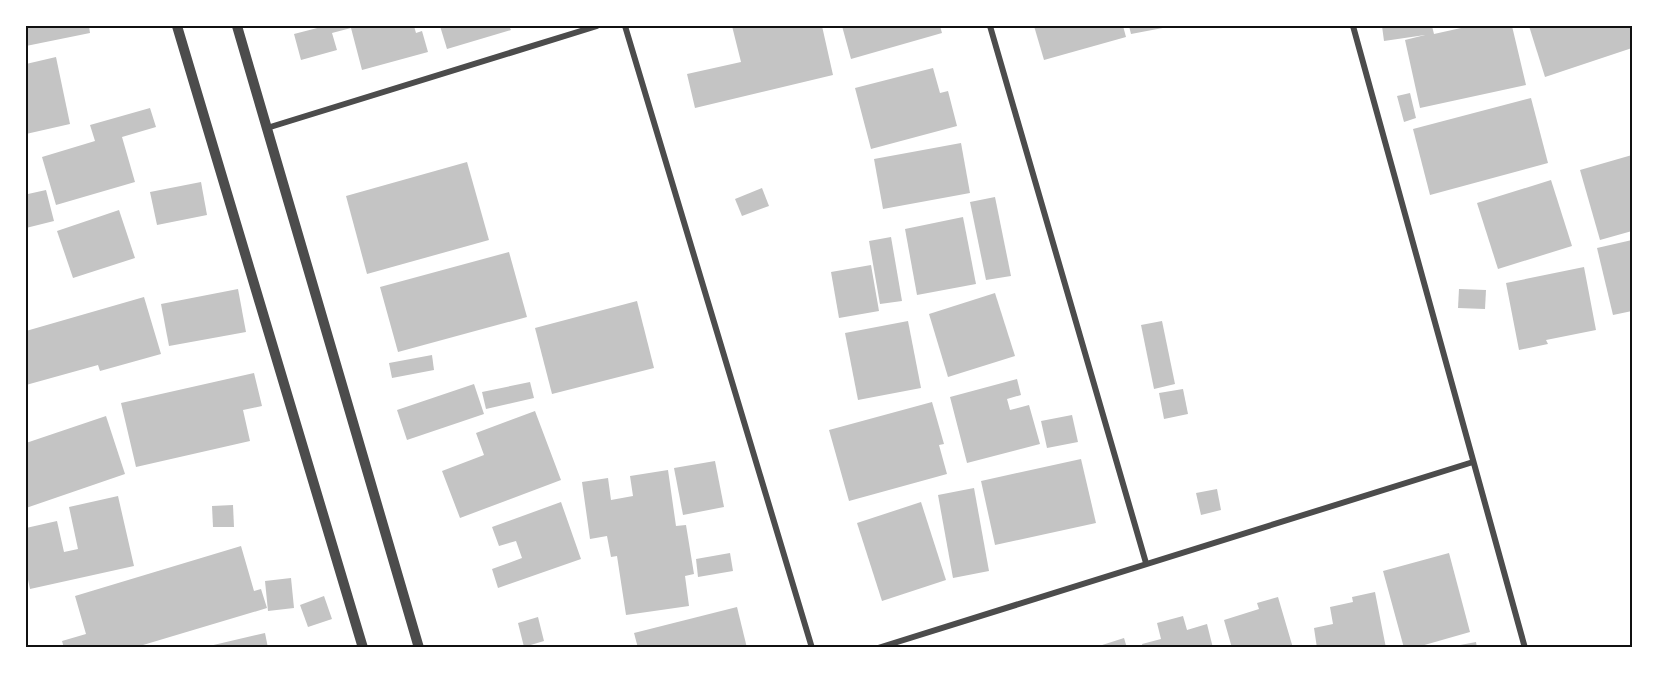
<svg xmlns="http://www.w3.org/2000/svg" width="1658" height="673" viewBox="0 0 1658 673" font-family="'IBM Plex Serif',serif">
  <rect width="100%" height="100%" fill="#fff"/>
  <g fill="#c4c4c4">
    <path d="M26 26H89L90 33 26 46Z"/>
    <path d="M325 26H414L416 33 422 31 428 52 362 70 351 28 332 33 337 50 301 60 294 34Z"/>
    <path d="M440 26H509L511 30 447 49Z"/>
    <path d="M732 26H822L833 75 695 108 687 74 741 62Z"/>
    <path d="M842 26H940L942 33 851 59Z"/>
    <path d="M1034 26H1123L1126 37 1044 60Z"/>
    <path d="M1129 26H1168V27L1131 34Z"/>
    <path d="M1382 26H1432L1434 34 1470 26H1512L1526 85 1420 108 1405 40 1425 35 1384 41Z"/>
    <path d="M1529 26H1632V48L1545 77Z"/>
    <path d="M56 57 70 124 26 134V64Z"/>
    <path d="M933 68 940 93 948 91 957 126 871 149 855 88Z"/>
    <path d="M1410 93 1416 118 1404 122 1397 96Z"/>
    <path d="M1531 98 1548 163 1430 195 1413 129Z"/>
    <path d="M150 108 156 127 122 137 135 182 56 205 42 157 95 141 90 125Z"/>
    <path d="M961 143 970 193 883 209 874 159Z"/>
    <path d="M1632 155V231L1600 240 1580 170Z"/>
    <path d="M467 162 489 240 367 274 346 196Z"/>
    <path d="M1551 180 1572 246 1498 269 1477 203Z"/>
    <path d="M201 182 207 215 157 225 150 192Z"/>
    <path d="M762 188 769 206 742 216 735 199Z"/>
    <path d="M26 189 28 194 46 190 54 221 26 228Z"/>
    <path d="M995 197 1011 276 986 280 970 202Z"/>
    <path d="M119 210 135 258 73 278 57 231Z"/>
    <path d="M963 217 976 284 917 295 905 229Z"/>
    <path d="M891 237 902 301 880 304 869 241Z"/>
    <path d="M1632 240V311L1613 315 1597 248Z"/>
    <path d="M509 252 527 317 398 352 380 287Z"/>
    <path d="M871 265 879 311 839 318 831 272Z"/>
    <path d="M1584 267 1596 330 1546 340 1548 344 1519 350 1506 283Z"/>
    <path d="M238 289 246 332 169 346 161 304Z"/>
    <path d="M1459 289 1486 290 1485 309 1458 308Z"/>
    <path d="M995 293 1015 356 948 377 929 314Z"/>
    <path d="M144 297 161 354 100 371 98 365 26 385V331Z"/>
    <path d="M637 301 654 368 552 394 535 328Z"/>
    <path d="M908 321 921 388 858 400 845 333Z"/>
    <path d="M1162 321 1175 384 1154 389 1141 325Z"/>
    <path d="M432 355 434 370 392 378 389 363Z"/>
    <path d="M254 373 262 406 243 410 250 441 136 467 121 403Z"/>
    <path d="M1017 379 1021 395 1007 399 1010 410 1029 405 1040 444 967 463 950 397Z"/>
    <path d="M530 382 534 398 486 409 482 392Z"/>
    <path d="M474 384 484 414 407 440 397 410Z"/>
    <path d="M1183 389 1188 414 1164 419 1159 393Z"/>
    <path d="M932 402 944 444 939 445 947 474 849 501 829 430Z"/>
    <path d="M535 411 561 480 460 518 442 471 484 455 476 433Z"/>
    <path d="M1072 415 1078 442 1047 448 1041 421Z"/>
    <path d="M106 416 125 474 26 508V443Z"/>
    <path d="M1081 459 1096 523 995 545 981 481Z"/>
    <path d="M715 461 724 507 683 515 674 468Z"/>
    <path d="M668 470 676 526 686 525 694 574 685 576 689 606 626 615 617 556 611 557 607 536 590 539 582 482 608 478 611 500 633 496 630 476Z"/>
    <path d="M974 488 989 571 953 578 938 495Z"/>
    <path d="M1217 489 1221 510 1201 515 1196 493Z"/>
    <path d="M118 496 134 566 30 589 26 570V528L57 521 64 552 78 549 69 507Z"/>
    <path d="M561 502 581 559 498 588 492 569 522 558 516 541 499 546 492 527Z"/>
    <path d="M921 502 946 580 882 601 857 523Z"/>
    <path d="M233 505 234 527H213L212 506Z"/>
    <path d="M241 546 254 591 261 589 267 608 133 648H64L62 641 86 634 75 596Z"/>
    <path d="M730 553 733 571 698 577 696 559Z"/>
    <path d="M1449 553 1470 632 1414 648H1404L1383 571Z"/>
    <path d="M291 578 294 608 268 611 265 581Z"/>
    <path d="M1375 592 1386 648H1317L1314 628 1333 624 1330 607 1353 602 1352 597Z"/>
    <path d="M324 596 332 619 308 627 300 605Z"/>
    <path d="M1278 597 1293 648H1232L1224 620 1259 609 1257 603Z"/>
    <path d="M737 607 747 648H638L634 633Z"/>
    <path d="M1183 616 1187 630 1207 624 1213 648H1143L1142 644 1161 639 1157 623Z"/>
    <path d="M538 617 544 641 524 647 518 623Z"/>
    <path d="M265 633 268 648H205V647Z"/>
    <path d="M1124 638 1127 648H1096V647Z"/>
    <path d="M1476 642 1477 648H1455V646Z"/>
  </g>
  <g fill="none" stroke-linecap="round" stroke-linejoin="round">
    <g stroke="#4c4c4c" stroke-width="6">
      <path d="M625 26 812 648"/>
      <path d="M990 26 1146 563"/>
      <path d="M1353 26 1525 648"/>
      <path d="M267 128 597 26"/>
      <path d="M878 648 1473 462"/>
    </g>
    <g stroke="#4c4c4c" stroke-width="10">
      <path d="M177 26 363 648"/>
      <path d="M237 26 419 648"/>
    </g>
  </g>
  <rect width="1658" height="673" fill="none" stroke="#ffffff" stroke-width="54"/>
  <rect x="27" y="27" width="1604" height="619" fill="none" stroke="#111" stroke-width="2"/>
</svg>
